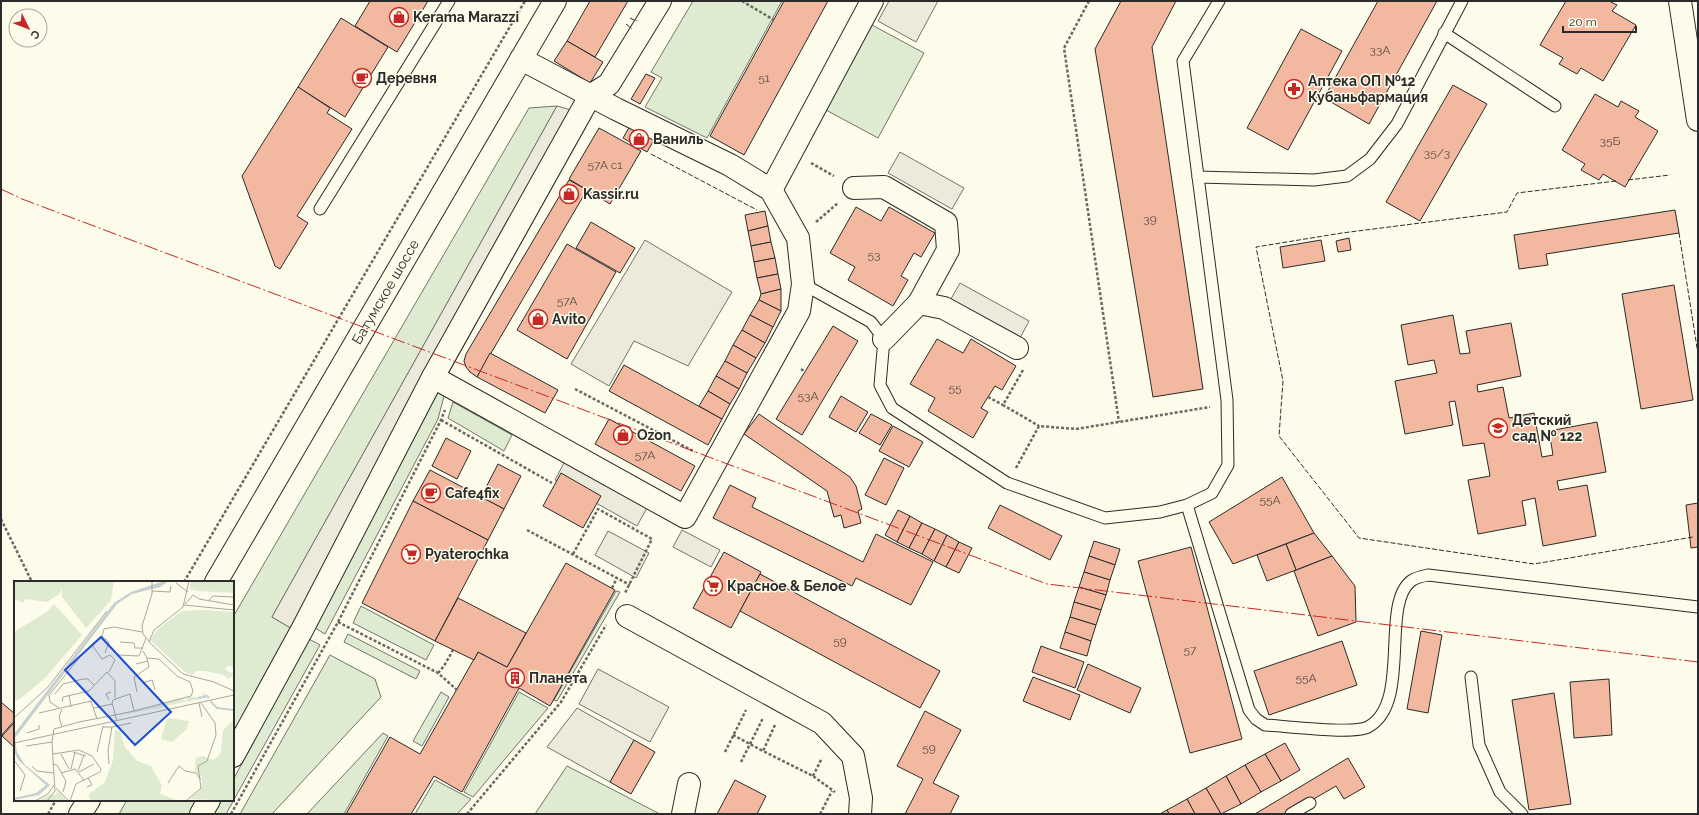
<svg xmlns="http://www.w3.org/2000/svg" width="1699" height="815" viewBox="0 0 1699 815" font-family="Raleway,sans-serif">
  <rect width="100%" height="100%" fill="#fdfbea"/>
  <g fill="#deebd1" stroke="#74746e">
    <path d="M693 1H782L707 138 645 107 662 78 651 72Z"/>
    <path d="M872 25 924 53 878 138 826 110Z"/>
    <path d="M557 106 272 617 294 630 233 741V617L529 108Z"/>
    <path d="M438 392 444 396 438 419 325 634 315 628Z"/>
    <path d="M453 402 512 435 504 451 448 418Z"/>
    <path d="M616 591 620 592 557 701 554 700Z"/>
    <path d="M361 606 434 645 426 660 353 623Z"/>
    <path d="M348 634 420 671 416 679 344 642Z"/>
    <path d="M309 639 320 645 226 814H214L222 800H233V780Z"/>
    <path d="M330 655 375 679 381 697 272 814H240Z"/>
    <path d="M441 692 449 697 422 746 413 741Z"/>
    <path d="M519 692 548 708 473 797 464 792Z"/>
    <path d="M383 733 388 736 344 814H307Z"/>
    <path d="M567 766 660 814H535Z"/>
    <path d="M435 780 471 799 457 814H415Z"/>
    <path d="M127 800H200L193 814H119Z"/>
  </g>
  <g fill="#eceadb" stroke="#74746e">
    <path d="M889 1H938L916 42 878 21Z"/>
    <path d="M557 106 592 116 438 392 315 628 294 630 272 617Z"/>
    <path d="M900 152 964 188 952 209 888 173Z"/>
    <path d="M645 240 732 292 688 366 634 341 609 386 571 364Z"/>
    <path d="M960 283 1029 321 1018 342 948 304Z"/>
    <path d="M565 461 648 506 637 526 555 480Z"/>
    <path d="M682 530 720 550 711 567 673 547Z"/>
    <path d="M608 531 649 553 636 578 595 555Z"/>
    <path d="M598 669 669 707 650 742 579 704Z"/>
    <path d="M577 708 634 740 610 782 547 747Z"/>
  </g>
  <g fill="#f2b8a0" stroke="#2b2b2b">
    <path d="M370 1H428L397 52 355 26Z"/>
    <path d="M590 1H628L595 57 567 41Z"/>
    <path d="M784 1H828L744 155 710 136Z"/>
    <path d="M1121 1H1176L1152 47 1203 389 1153 397 1095 49Z"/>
    <path d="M1378 1H1437L1369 124 1324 98Z"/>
    <path d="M1566 1H1609L1617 5 1612 11 1636 25 1603 81 1581 68 1577 74 1559 64 1563 58 1540 45Z"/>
    <path d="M341 18 388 47 345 117 298 87Z"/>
    <path d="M1301 29 1342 51 1288 150 1247 128Z"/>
    <path d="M567 41 603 62 590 83 554 61Z"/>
    <path d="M646 74 655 78 640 104 631 99Z"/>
    <path d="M1453 85 1487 104 1420 221 1386 202Z"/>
    <path d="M298 87 330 108 327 113 352 129 297 216 308 223 280 269 275 266 242 176Z"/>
    <path d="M1595 94 1618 107 1621 101 1639 111 1635 117 1658 131 1625 187 1603 174 1599 180 1581 170 1585 164 1562 150Z"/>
    <path d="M630 126 654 140 647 152 623 138Z"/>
    <path d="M599 128 641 151 610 204 569 179Z"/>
    <path d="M569 180 587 190 477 377 470 372 466 367 464 361 466 354Z"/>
    <path d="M856 207 881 221 889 207 935 233 921 257 914 253 901 276 908 280 893 306 848 280 855 267 830 253Z"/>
    <path d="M1675 210 1679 233 1546 254 1548 265 1519 269 1514 235Z"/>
    <path d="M765 211 768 226 748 231 745 215Z"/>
    <path d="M591 222 635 248 620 273 576 248Z"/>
    <path d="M768 226 771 242 751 246 748 231Z"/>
    <path d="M1349 238 1351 250 1338 252 1336 241Z"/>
    <path d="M1321 240 1325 261 1283 268 1280 247Z"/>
    <path d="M771 242 775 258 754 262 751 246Z"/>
    <path d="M567 244 616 272 567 359 517 330Z"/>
    <path d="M775 258 778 274 757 278 754 262Z"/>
    <path d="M778 274 781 289 761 294 757 278Z"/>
    <path d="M1674 285 1693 400 1641 409 1622 294Z"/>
    <path d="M781 289V311L759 300 761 294Z"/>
    <path d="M759 300 781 311 773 327 750 315Z"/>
    <path d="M750 315 773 327 765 343 742 330Z"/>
    <path d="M1453 315 1460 354 1470 353 1466 331 1511 323 1521 376 1477 385 1478 392 1503 387 1509 418 1534 413 1542 457 1553 455 1549 431 1597 422 1606 472 1557 481 1559 490 1587 485 1596 536 1543 546 1535 498 1522 501 1526 525 1478 534 1468 480 1490 476 1484 443 1463 446 1455 401 1449 402 1453 425 1405 434 1395 381 1437 373 1434 360 1408 365 1401 325Z"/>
    <path d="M833 326 858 341 802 435 776 419Z"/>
    <path d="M742 330 765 343 756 358 733 345Z"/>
    <path d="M937 339 963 353 971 339 1016 366 1002 390 995 386 981 408 988 412 973 438 928 411 935 398 910 384Z"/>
    <path d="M733 345 756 358 747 373 725 361Z"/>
    <path d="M490 353 558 390 545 413 477 377Z"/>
    <path d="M725 361 747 373 739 389 716 376Z"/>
    <path d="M624 365 722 419 708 445 609 391Z"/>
    <path d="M716 376 739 389 730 404 708 391Z"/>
    <path d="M708 391 730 404 722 419 699 406Z"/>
    <path d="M841 396 868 412 856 432 829 417Z"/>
    <path d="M759 414 850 477 856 486 862 509 858 511 861 523 844 528 841 515 834 517 827 491 744 434Z"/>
    <path d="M871 414 892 425 880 445 859 433Z"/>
    <path d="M609 419 695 466 681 491 595 444Z"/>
    <path d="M893 426 923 442 909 467 879 451Z"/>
    <path d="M446 438 471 451 457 479 432 466Z"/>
    <path d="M884 458 904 468 886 505 865 495Z"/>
    <path d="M498 464 521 476 504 509 481 497Z"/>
    <path d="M430 470 504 509 488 540 413 501Z"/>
    <path d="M561 473 601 496 583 528 543 506Z"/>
    <path d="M1282 477 1314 533 1233 564 1209 522Z"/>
    <path d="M730 485 756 498 752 507 863 562 876 534 933 562 911 605 856 578 852 586 713 518Z"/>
    <path d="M413 501 488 540 435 641 362 603Z"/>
    <path d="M1698 503V547L1691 548 1686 505Z"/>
    <path d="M1000 505 1062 536 1050 560 988 528Z"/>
    <path d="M898 510 910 516 897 542 885 535Z"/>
    <path d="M910 516 922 523 909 548 897 542Z"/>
    <path d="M922 523 935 529 922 554 909 548Z"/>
    <path d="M935 529 947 535 934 561 922 554Z"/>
    <path d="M1314 533 1332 556 1296 570 1286 544Z"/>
    <path d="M947 535 959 542 946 567 934 561Z"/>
    <path d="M1094 541 1120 549 1115 565 1089 556Z"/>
    <path d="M959 542 972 548 959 573 946 567Z"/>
    <path d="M1286 544 1296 570 1267 581 1257 555Z"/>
    <path d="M1191 547 1242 739 1190 753 1138 561Z"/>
    <path d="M724 552 761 572 731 628 693 608Z"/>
    <path d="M1089 556 1115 565 1110 580 1084 572Z"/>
    <path d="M1332 556 1355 586 1356 622 1318 636 1294 571Z"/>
    <path d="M566 563 615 590 550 706 519 688 462 792 434 776 411 814H346L390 737 420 754 478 652 507 667Z"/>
    <path d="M1084 572 1110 580 1106 595 1079 587Z"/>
    <path d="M760 574 940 671 920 708 740 611Z"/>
    <path d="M1079 587 1106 595 1101 610 1074 602Z"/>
    <path d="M458 598 526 633 507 667 478 652 474 660 435 641Z"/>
    <path d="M1074 602 1101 610 1096 625 1070 617Z"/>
    <path d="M1070 617 1096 625 1091 641 1065 632Z"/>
    <path d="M1421 631 1442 635 1428 713 1407 709Z"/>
    <path d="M1065 632 1091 641 1087 656 1060 648Z"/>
    <path d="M1342 641 1357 685 1269 715 1254 671Z"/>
    <path d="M1041 646 1084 662 1075 688 1032 672Z"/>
    <path d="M1088 664 1141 688 1130 713 1077 690Z"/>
    <path d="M1033 677 1080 695 1070 720 1023 701Z"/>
    <path d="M1609 679 1612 735 1574 738 1570 682Z"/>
    <path d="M1554 693 1571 804 1529 810 1512 700Z"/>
    <path d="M1 702 15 714V720L1 736Z"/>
    <path d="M925 711 961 730 933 783 959 796 950 814H905L923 779 897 766Z"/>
    <path d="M15 722V745L14 747 2 736Z"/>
    <path d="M634 740 655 752 631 794 610 782Z"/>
    <path d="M1285 743 1300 770 1281 781 1265 754Z"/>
    <path d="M1265 754 1281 781 1261 792 1245 765Z"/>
    <path d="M1348 758 1365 787 1344 799 1336 786 1288 814H1255Z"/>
    <path d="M1245 765 1261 792 1241 804 1226 776Z"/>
    <path d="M1226 776 1241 804 1221 814 1206 788Z"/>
    <path d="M735 780 766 796 757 814H717Z"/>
    <path d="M1206 788 1221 814H1195L1187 799Z"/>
    <path d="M1187 799 1195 814H1169L1167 810Z"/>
    <path d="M1167 810 1169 814H1160Z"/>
  </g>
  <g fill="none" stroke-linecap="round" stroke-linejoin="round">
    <g stroke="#2b2b2b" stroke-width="13">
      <g id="lane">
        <path d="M1444 33 1555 106"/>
        <path d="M1198 177 1314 180 1347 176 1370 159 1397 124 1462 1"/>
        <path d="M320 209 449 1"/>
        <path d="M803 284 871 322 884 339 880 385 892 408 1007 483 1105 518 1160 512 1187 505 1212 493 1228 465 1227 400 1183 61 1219 1"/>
        <path d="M1187 505 1249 710 1256 719 1265 725C1285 726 1353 735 1368 727 1412 704 1380 605 1411 581 1415 578 1423 576 1428 575L1698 607"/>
        <path d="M1471 677 1479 745 1500 792 1522 814"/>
        <path d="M1291 814 1310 803"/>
      </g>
    </g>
    <g stroke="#2b2b2b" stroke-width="24">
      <g id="street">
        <path d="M1680 1 1698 120"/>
        <path d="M521 59 616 109 730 165 771 190 798 238 803 284 799 311 685 517 433 377 590 96 609 84 660 1"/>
        <path d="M854 188 884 187 946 223 948 250 919 303"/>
        <path d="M771 190 872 1"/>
        <path d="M884 339 919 303 944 308 1017 348"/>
        <path d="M627 616 822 723 853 756 861 798 860 814"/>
        <path d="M233 756 303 628 433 377"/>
        <path d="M201 814 209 800"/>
        <path d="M683 814 689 784"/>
      </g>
    </g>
    <g stroke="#2b2b2b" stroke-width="24">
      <g id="highway">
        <path id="s1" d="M216 582 555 1"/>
        <path d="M80 814 89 800"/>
      </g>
    </g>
    <g stroke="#6a6964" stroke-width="2.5" stroke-dasharray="3 2" stroke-linecap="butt">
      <path d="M742 1 774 20"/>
      <path d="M1089 1 1064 48 1119 422"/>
      <path d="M811 163 834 176"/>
      <path d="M816 222 838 203"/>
      <path d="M801 369 805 372"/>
      <path d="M1023 370 1003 405 1039 426"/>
      <path d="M575 389 695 452"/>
      <path d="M988 397 1003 405"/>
      <path d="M441 420 552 483"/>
      <path d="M1016 468 1039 426 1076 429 1210 407"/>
      <path d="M1 519 32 582"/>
      <path d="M527 530 630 585"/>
      <path d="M573 554 598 509 652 539 625 593"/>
      <path d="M184 582 525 1"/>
      <path d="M612 588 617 578"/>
      <path d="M338 622 438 673 457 690"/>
      <path d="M438 673 444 666 453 650"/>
      <path d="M775 725 763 751 813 776 835 792"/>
      <path d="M733 735 763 751"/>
      <path d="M725 752 746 710"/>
      <path d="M741 762 763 718"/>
      <path d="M813 776 822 758"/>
      <path d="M48 814 56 800"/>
      <path d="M231 814 338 622 441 420 445 410"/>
      <path d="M467 814 561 702 606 625"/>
      <path d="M820 814 832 791"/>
    </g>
    <use href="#lane" stroke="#fdfbea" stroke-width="11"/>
    <use href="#street" stroke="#fdfbea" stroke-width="22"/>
    <use href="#highway" stroke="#fdfbea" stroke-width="22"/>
    <g stroke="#2b2b2b" stroke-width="1" stroke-dasharray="5 2" stroke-linecap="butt">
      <path d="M630 18 636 21 637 20"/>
      <path d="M626 24 632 29"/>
      <path d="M651 154 757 210"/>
      <path d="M1628 180 1670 175"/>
      <path d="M1616 181 1517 193 1507 212 1342 233 1256 247 1283 381 1279 436 1359 538 1534 564 1693 537"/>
      <path d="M1679 233 1698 354"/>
    </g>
    <path stroke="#c62828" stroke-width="1" stroke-dasharray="14 3 2 3" stroke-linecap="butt" d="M1 189 22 199 1047 584 1698 662"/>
  </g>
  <defs>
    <g id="shop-ring" transform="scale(1)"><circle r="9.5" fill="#fdfbea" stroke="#c62828" stroke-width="1.5"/><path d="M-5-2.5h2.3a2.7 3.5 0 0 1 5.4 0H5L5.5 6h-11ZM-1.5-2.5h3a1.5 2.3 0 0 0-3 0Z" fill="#c62828"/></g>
    <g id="cafe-ring" transform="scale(1)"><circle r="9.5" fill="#fdfbea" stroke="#c62828" stroke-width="1.5"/><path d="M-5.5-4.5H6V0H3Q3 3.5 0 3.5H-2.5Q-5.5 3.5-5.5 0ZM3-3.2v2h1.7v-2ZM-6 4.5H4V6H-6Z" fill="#c62828"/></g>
    <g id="pharmacy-ring" transform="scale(1)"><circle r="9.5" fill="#fdfbea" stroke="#c62828" stroke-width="1.5"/><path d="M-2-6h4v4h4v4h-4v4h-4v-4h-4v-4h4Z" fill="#c62828"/></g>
    <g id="school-ring" transform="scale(1)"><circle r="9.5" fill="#fdfbea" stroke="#c62828" stroke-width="1.5"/><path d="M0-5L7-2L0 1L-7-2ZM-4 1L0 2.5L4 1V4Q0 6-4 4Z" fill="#c62828"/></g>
    <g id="supermarket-ring" transform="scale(1)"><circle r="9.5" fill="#fdfbea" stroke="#c62828" stroke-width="1.5"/><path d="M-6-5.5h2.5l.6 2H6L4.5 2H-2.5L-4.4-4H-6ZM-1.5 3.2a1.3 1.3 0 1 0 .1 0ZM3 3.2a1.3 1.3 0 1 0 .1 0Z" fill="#c62828"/></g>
    <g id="building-ring" transform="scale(1)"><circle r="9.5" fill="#fdfbea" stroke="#c62828" stroke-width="1.5"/><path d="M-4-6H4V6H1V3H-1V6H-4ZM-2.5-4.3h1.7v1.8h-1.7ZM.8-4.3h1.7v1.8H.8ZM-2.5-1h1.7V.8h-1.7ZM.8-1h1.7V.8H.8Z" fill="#c62828"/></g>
  </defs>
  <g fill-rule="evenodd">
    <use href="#shop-ring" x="399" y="17"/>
    <use href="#cafe-ring" x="362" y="78"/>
    <use href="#pharmacy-ring" x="1294" y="89"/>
    <use href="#shop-ring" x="639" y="139"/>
    <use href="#shop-ring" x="569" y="194"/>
    <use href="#shop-ring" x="538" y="319"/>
    <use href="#school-ring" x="1498" y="428"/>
    <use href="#shop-ring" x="623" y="435"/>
    <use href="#cafe-ring" x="431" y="493"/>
    <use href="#supermarket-ring" x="411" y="554"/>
    <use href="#supermarket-ring" x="713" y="586"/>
    <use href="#building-ring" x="515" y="678"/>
  </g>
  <g text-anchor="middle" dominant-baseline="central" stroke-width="3" stroke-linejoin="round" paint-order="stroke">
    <g font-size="12" fill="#5d4e48">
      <text x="1380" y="50">33А</text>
      <text x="764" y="78">51</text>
      <text x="1610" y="141">35Б</text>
      <text x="1437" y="153">35/3</text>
      <text x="605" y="165">57А с1</text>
      <text x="1150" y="219">39</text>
      <text x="874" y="255">53</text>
      <text x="567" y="301">57А</text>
      <text x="955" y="388">55</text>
      <text x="808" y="396">53А</text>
      <text x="645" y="455">57А</text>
      <text x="1270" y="500">55А</text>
      <text x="840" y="641">59</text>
      <text x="1190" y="650">57</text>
      <text x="1306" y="678">55А</text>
      <text x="929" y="748">59</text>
    </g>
    <g font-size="14" font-weight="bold" fill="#2b2b2b" stroke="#fdfbea" text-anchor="start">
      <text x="413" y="17">Kerama Marazzi</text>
      <text x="376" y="78">Деревня</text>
      <text x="1308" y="81">Аптека ОП №12<tspan x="1308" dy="16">Кубаньфармация</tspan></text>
      <text x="653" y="139">Ваниль</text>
      <text x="583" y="194">Kassir.ru</text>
      <text x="552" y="319">Avito</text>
      <text x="1512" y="420">Детский<tspan x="1512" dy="16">сад № 122</tspan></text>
      <text x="637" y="435">Ozon</text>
      <text x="445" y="493">Cafe4fix</text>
      <text x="425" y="554">Pyaterochka</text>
      <text x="727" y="586">Красное &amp; Белое</text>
      <text x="529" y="678">Планета</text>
    </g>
    <g font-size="14" fill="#2b2b2b" stroke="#fdfbea">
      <text stroke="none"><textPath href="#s1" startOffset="336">Батумское шоссе</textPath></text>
    </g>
  </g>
  <g transform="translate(14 581)">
    <rect width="220" height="220" fill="#fdfbea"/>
    <path d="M0 0H100L97 19 72 47 48 16V8L45 13 33 21 11 18 10 22 0 18ZM177 0H220V12L184 10 176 8ZM40 23 68 54 30 98 6 118 0 120V51L34 30ZM190 29 220 31V86L213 85 211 89 220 93 215 98 207 93 190 90H183L178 94 171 91 136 59 144 48 168 30ZM189 112 193 114 191 117 103 135 165 118 173 120V116H188ZM153 137 175 140 172 149 158 161 147 158ZM220 138V220L176 218 188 206V197L181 190 182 177 189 175 199 179 203 176 207 172 209 149ZM101 149 106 150 111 166 123 180 137 185 148 205 146 213 165 220H76L75 213 91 201 99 179ZM44 209 53 220H24L37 213 42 214Z" fill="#deebd1"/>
    <path d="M150 0H155L146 6 118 13 103 23 1 157 3 171 11 184 36 204 25 214 0 219V217L22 212 32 204 4 179 0 170V153L100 22 117 11Z" fill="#c7d0d0"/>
    <path fill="none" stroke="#c7d0d0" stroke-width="2" d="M184 117 193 115 195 117M196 120 203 127 220 129"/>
    <path fill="none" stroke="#a9a89e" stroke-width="1" d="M175 0 169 26 140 49 135 61 169 93 200 101 220 110M162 2 174 11M138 10 156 11 157 5M195 19 199 15 220 16M171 23 179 14 185 18 220 24M170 24 220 29M135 60 129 53 128 45 138 13V0M106 61 120 62 121 67H129M78 64 88 78 96 74 101 79 95 91M91 72 95 61 88 55 90 48 100 46 128 51M103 74 125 75 132 57M122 83 134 80M128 102 138 99 141 109M123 111 120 96 135 86 133 77M41 113 49 103 69 98H74L80 104M55 114 57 126M95 119 92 113 97 111M48 121 49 116 75 110 93 91 101 100V117M185 122 188 136M45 127 36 121 35 114 70 71M80 127 98 123M120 130 177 115 179 110 176 101 163 95 145 78 133 77 129 70M25 132 77 120 83 138M0 137 34 106 93 30M48 146 45 136 48 128M89 146H98L94 169 95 183M98 146 117 142M13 152 25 148V144M0 162 220 114M12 165 38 161M59 171 72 175M83 171 89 145M39 173 65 169 78 175 87 188 86 191 62 203 56 220M47 173 55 188M0 179 11 194 6 210M39 183 43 184 52 200 49 211M18 185 23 190 40 192M57 188 61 171M64 190 70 174M65 191 80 183M47 192 61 188 70 199M154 202 165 185 171 190 182 192 187 199M73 206 78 204 74 197M42 207 55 220M21 220 34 213 40 204M33 220 41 210 38 161 40 148 65 141 101 134 120 130 116 113 99 119 98 123 99 125 101 133V134L103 139M172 220 187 207 184 185 193 180 202 154 201 142 187 122"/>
    <path fill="#1d4ed8" fill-opacity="0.15" stroke="#1d4ed8" stroke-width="2" d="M87 56 157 131 121 164 51 89Z"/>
    <rect width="220" height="220" fill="none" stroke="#2b2b2b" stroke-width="2"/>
  </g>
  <rect width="1699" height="815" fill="none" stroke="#2b2b2b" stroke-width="4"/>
  <g transform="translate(28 28) rotate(133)"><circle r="19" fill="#fdfbea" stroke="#a9a89e"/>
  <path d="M0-3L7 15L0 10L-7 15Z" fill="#c62828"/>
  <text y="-6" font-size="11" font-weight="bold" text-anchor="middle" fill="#2b2b2b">С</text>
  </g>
  <path d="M1563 26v6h73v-6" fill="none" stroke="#2b2b2b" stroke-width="2"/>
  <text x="1569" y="26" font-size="12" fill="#2b2b2b" stroke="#fdfbea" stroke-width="3" paint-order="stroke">20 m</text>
</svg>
